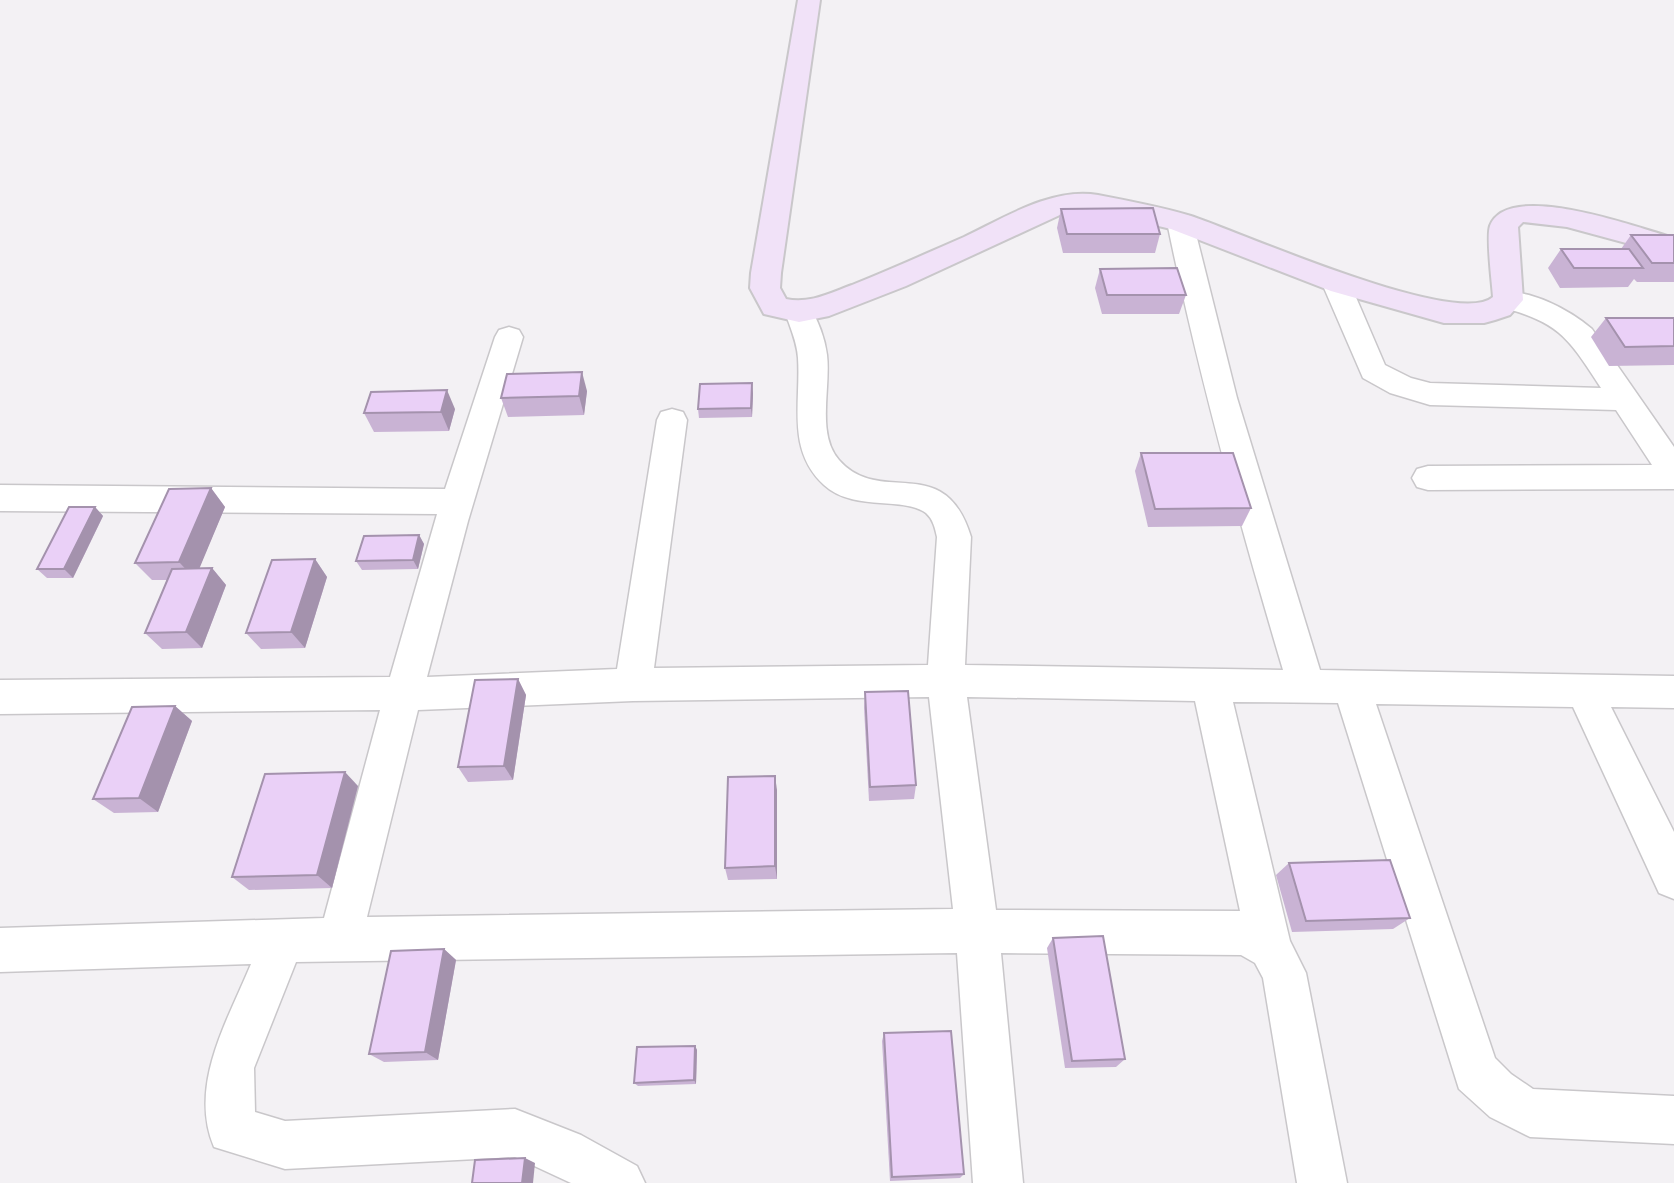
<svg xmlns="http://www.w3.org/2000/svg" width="1674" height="1183" viewBox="0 0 1674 1183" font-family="Roboto,sans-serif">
  <rect width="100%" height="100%" fill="#f3f1f4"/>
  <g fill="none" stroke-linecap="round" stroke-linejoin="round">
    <g stroke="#c9c7ca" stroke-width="3">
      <g id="street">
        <path d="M1180 214 1189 216 1193 222 1237 398 1320 670 1674 676V708L1611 707 1674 832V899L1659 893 1573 707 1376 704 1495 1058 1511 1074 1533 1089 1674 1096V1144L1530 1137 1490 1117 1459 1089 1338 703 1233 702 1290 941 1306 973 1347 1183H1297L1263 978 1255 963 1241 955 1001 953 1023 1183H973L957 953 296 962 254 1068 255 1112 285 1121 515 1109 581 1135 637 1166 645 1183H571L515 1157 285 1169 214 1147C188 1085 228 1020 251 964L0 972V928L324 918 380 710 0 714V680L390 677 437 514 0 511V485L445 489 495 337 499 330 509 327 519 330 523 337 468 521 427 677 617 669 657 420 661 412 672 409 683 412 687 420 654 668 928 665 937 537C935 528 933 519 926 513 903 496 853 512 824 485 786 450 801 403 798 358 797 342 790 327 785 312L789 305 799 303 809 305C818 320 825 339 827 355 831 387 816 434 839 460 881 508 944 449 971 537L965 665 1283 670C1239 522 1198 373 1167 222L1171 216ZM929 697 953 909 367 917 418 710 633 701ZM967 697 1195 701 1240 911 996 910Z"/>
        <path d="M1335 272 1345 275 1349 281 1385 365 1411 378 1430 383 1601 388C1567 336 1560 323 1498 306L1494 300 1498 294C1527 286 1571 311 1592 329L1674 447V489L1428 490 1417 487 1412 478 1417 469 1428 466 1652 465 1616 410 1430 405 1390 393 1363 378 1321 281 1325 275Z"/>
      </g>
    </g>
    <g stroke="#c9c7ca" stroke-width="4">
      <path id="secondary" d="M798 0H820L781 273 780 288 786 299C810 304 830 293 852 285 890 270 927 253 964 237 1004 218 1052 187 1098 195 1129 201 1162 207 1191 216 1240 232 1456 329 1493 297 1492 282 1486 237 1490 226 1507 179 1639 228 1674 238V256L1567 227 1523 222 1518 227 1523 300 1510 315 1495 320 1484 323H1444L1331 291 1171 229 1096 211 1062 214 906 286 829 316 799 322 764 314 750 288 751 273Z"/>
    </g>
    <use href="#street" fill="#fff" fill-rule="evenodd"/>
    <use href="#secondary" fill="#f1e2f8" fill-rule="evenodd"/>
  </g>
  <g fill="#c9b3d4">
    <path d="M1061 209 1160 234 1155 253H1063L1057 228Z"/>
    <path d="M1631 235H1674V282H1637L1634 279 1628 287 1560 288 1548 268 1561 249H1621Z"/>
    <path d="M1100 269 1186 295 1179 314H1102L1095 288Z"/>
    <path d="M1606 318H1674V365L1609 366 1591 337Z"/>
    <path d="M587 391 584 415 508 417 501 398Z"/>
    <path d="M753 393 752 417 699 418 698 409Z"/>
    <path d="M455 409 449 431 374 432 364 413Z"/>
    <path d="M1141 453 1251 508 1242 526 1148 527 1135 471Z"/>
    <path d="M211 488 225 507 199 568H212L226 585 202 648 162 649 145 633 167 580H152L135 563Z"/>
    <path d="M95 507 103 516 73 578H47L37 569Z"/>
    <path d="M419 535 424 544 418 569 362 570 356 561Z"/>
    <path d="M315 559 327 577 305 648 261 649 246 633Z"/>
    <path d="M518 679 526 695 513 780 468 782 458 767Z"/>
    <path d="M865 692 916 785 914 799 869 801 864 708Z"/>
    <path d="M175 706 192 721 158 812 114 813 93 799Z"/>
    <path d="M358 786 332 888 249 890 232 877Z"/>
    <path d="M777 790V879L728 880 725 868Z"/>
    <path d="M1289 863 1410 918 1393 929 1292 932 1276 875Z"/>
    <path d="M1053 938 1125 1059 1116 1067 1065 1068 1047 948Z"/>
    <path d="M444 949 456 960 438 1060 384 1062 369 1054Z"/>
    <path d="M884 1033 964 1174 960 1178 890 1181 882 1041Z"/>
    <path d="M695 1046 697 1050 696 1084 638 1086 634 1083Z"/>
  </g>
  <g fill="#a492ad">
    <path d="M582 372 587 391 584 415 579 396Z"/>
    <path d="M752 383 753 393 752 417 751 408Z"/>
    <path d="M447 390 455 409 449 431 441 412Z"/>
    <path d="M211 488 225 507 195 579 179 562Z"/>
    <path d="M95 507 103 516 73 578 64 569Z"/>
    <path d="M419 535 424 544 418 569 413 560Z"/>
    <path d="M315 559 327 577 305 648 291 632Z"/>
    <path d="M212 568 226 585 202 648 186 632Z"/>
    <path d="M518 679 526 695 513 780 504 766Z"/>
    <path d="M175 706 192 721 158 812 139 798Z"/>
    <path d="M345 772 358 786 332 888 317 875Z"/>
    <path d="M775 776 777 790V879L775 866Z"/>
    <path d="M444 949 456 960 438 1060 425 1052Z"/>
    <path d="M695 1046 697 1050 696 1084 694 1080Z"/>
    <path d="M525 1158 535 1163 533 1183H522Z"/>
  </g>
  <g fill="#ead0f7" stroke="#a492ad" stroke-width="2">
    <path d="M1153 208 1160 234H1067L1061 209Z"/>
    <path d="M1631 235H1674V263H1652Z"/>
    <path d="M1561 249H1629L1643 268H1574Z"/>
    <path d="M1177 268 1186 295H1107L1100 269Z"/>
    <path d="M1606 318H1674V346L1625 347Z"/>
    <path d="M582 372 579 396 501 398 507 374Z"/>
    <path d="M752 383 751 408 698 409 700 384Z"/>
    <path d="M447 390 441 412 364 413 371 392Z"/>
    <path d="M1141 453H1233L1251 508 1155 509Z"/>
    <path d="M211 488 179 562 135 563 169 489Z"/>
    <path d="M69 507H95L64 569H37Z"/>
    <path d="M419 535 413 560 356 561 364 536Z"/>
    <path d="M315 559 291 632 246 633 272 560Z"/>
    <path d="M212 568 186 632 145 633 172 569Z"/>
    <path d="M518 679 504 766 458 767 475 680Z"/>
    <path d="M908 691 916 785 870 787 865 692Z"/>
    <path d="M175 706 139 798 93 799 132 707Z"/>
    <path d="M345 772 317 875 232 877 265 774Z"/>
    <path d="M775 776V866L725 868 728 777Z"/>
    <path d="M1390 860 1410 918 1306 921 1289 863Z"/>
    <path d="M1103 936 1125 1059 1072 1061 1053 938Z"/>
    <path d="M444 949 425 1052 369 1054 391 951Z"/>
    <path d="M951 1031 964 1174 892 1177 884 1033Z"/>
    <path d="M695 1046 694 1080 634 1083 637 1047Z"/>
    <path d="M525 1158 522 1183H472L475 1160Z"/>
  </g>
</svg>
